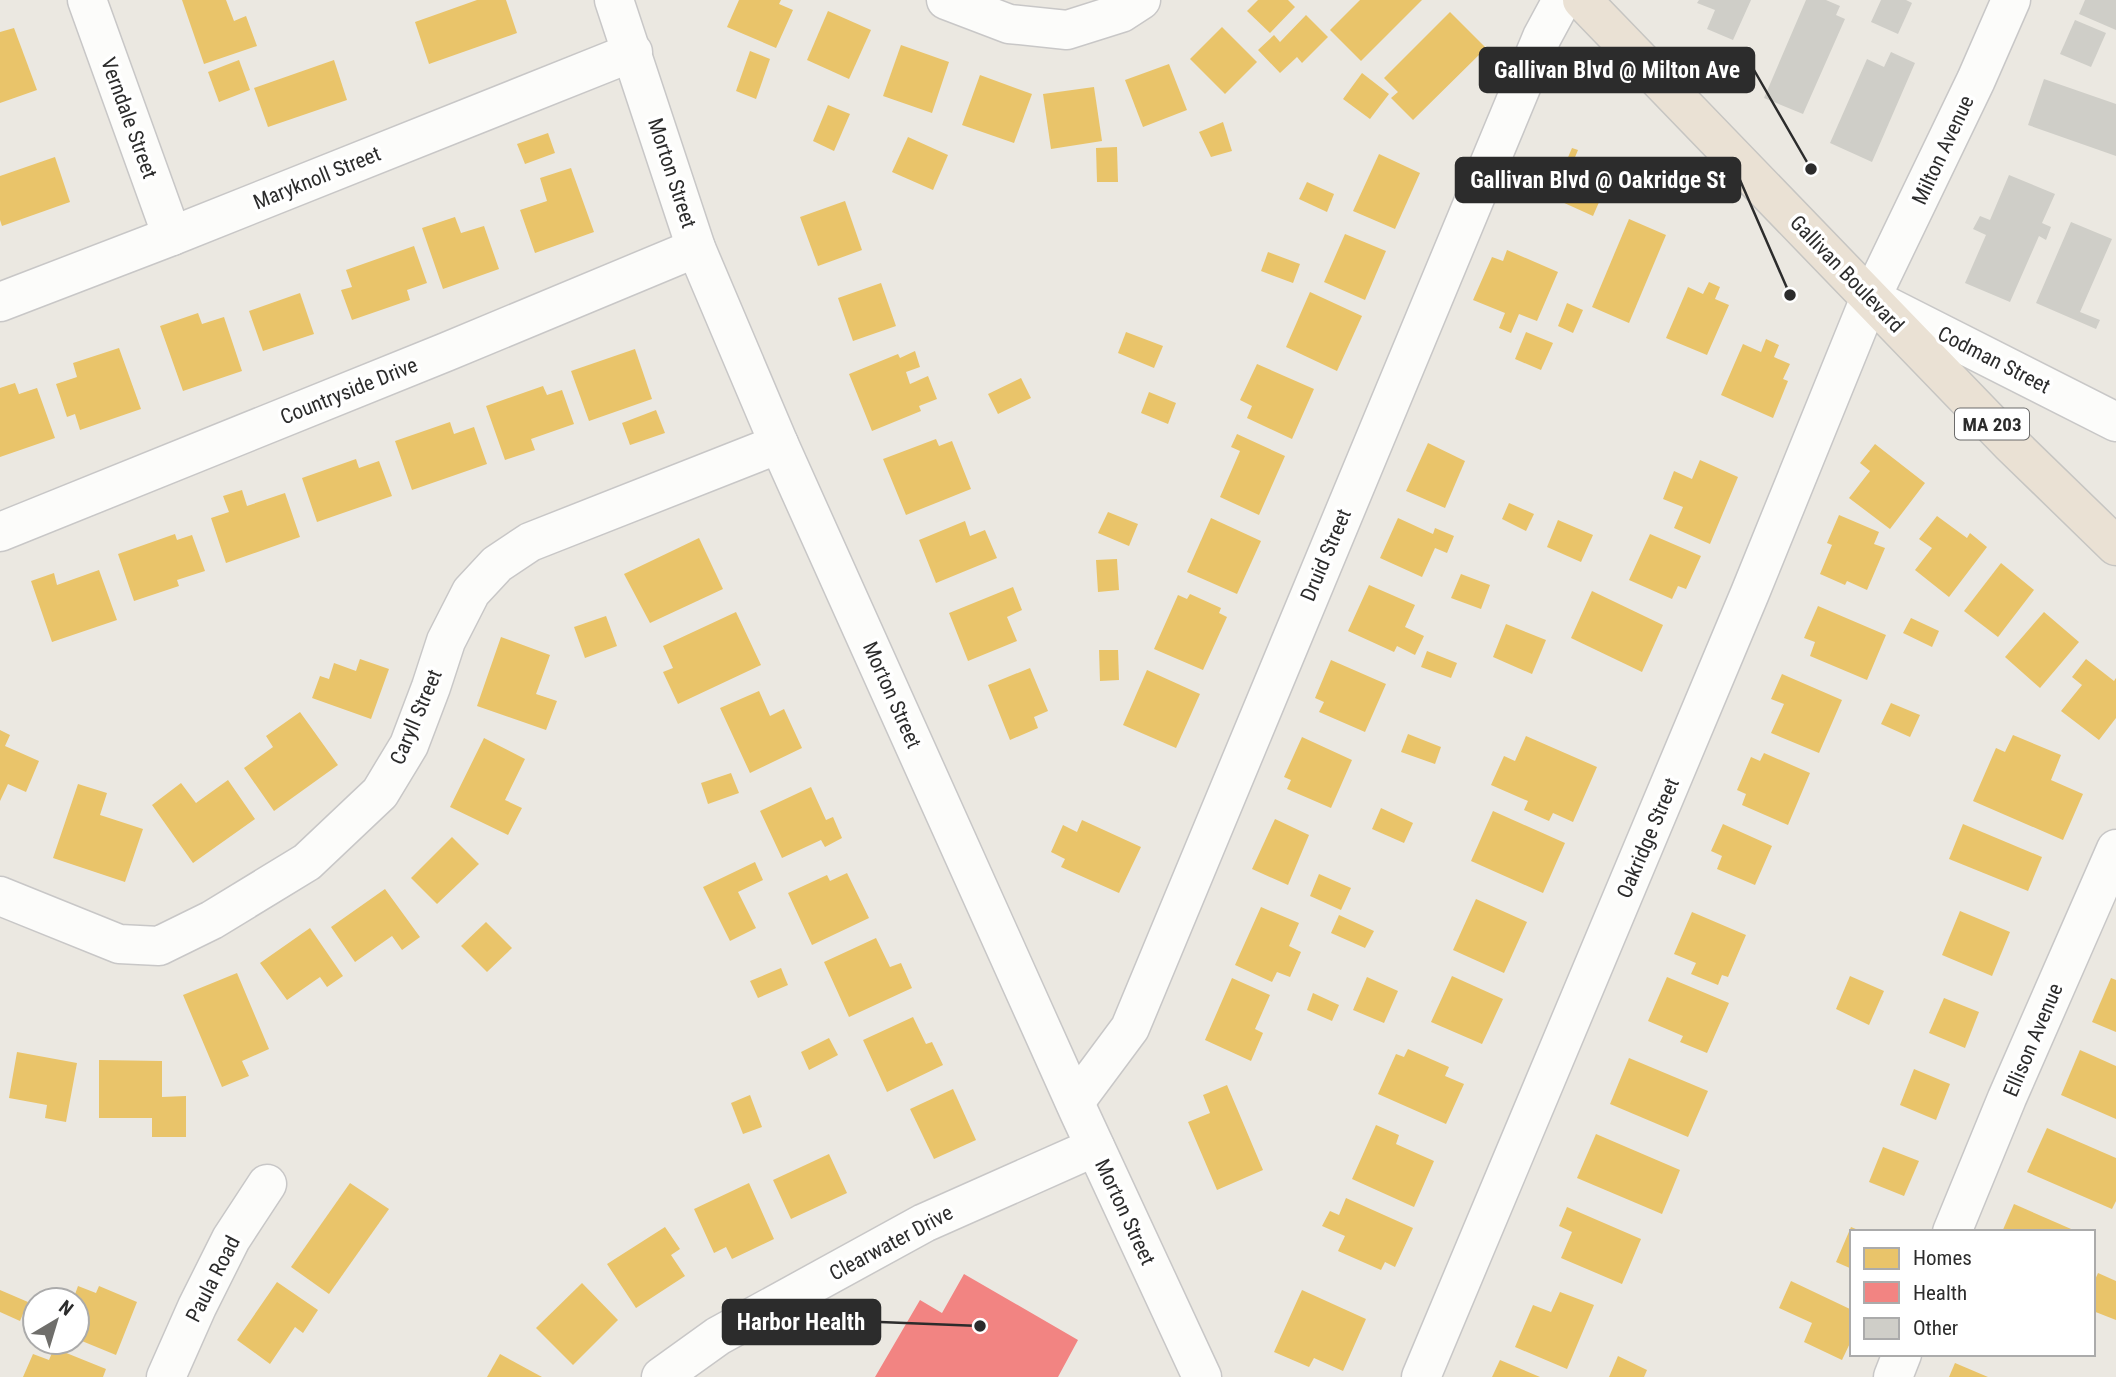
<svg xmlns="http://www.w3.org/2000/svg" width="2116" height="1377" viewBox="0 0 2116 1377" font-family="'Roboto Condensed',sans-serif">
  <rect width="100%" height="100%" fill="#ebe8e1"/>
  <g fill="#e9c46a">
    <path d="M182 0H226L234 21 246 16 257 46 204 64Z"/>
    <path d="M477 0H506L517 33 429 64 415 22Z"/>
    <path d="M739 0H781L779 4 793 10 776 48 727 27Z"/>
    <path d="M1258 0H1288L1295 7 1270 33 1247 11Z"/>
    <path d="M1360 0H1422L1361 61 1330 30Z"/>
    <path d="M828 11 871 30 849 79 807 60Z"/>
    <path d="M1450 12 1486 48 1413 120 1391 98 1398 92 1384 78Z"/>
    <path d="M1306 15 1328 37 1302 63 1297 57 1280 73 1258 50 1274 35 1280 42Z"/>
    <path d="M1222 27 1257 62 1225 94 1190 59Z"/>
    <path d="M14 28 37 90 0 103V32Z"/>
    <path d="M901 45 949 62 932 113 883 96Z"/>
    <path d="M750 51 770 59 756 99 736 91Z"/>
    <path d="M239 60 250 90 219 102 208 72Z"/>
    <path d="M334 60 347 100 268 127 254 88Z"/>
    <path d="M1169 64 1187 110 1143 127 1125 80Z"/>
    <path d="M1362 73 1389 94 1370 119 1343 99Z"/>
    <path d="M980 75 1032 94 1014 143 962 125Z"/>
    <path d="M1094 87 1102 141 1051 149 1043 94Z"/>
    <path d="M828 105 850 114 834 151 813 141Z"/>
    <path d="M1223 122 1232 151 1211 157 1199 132Z"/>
    <path d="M548 133 555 153 525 164 517 144Z"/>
    <path d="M908 137 948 155 933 190 892 172Z"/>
    <path d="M1117 147 1118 182H1097L1096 148Z"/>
    <path d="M1572 148 1578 150 1573 162 1583 166 1587 158 1594 162 1591 169 1604 175 1607 167 1613 170 1593 216 1551 197Z"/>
    <path d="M1379 154 1420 173 1395 229 1353 211Z"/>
    <path d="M55 157 70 202 2 226 0 220V176Z"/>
    <path d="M571 168 594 232 535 253 520 210 547 201 540 178Z"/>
    <path d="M1307 182 1334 194 1327 212 1299 199Z"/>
    <path d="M845 201 862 250 818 266 800 217Z"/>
    <path d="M455 217 461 233 484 226 499 269 443 289 422 228Z"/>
    <path d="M1629 219 1666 235 1629 323 1592 307Z"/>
    <path d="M1345 234 1386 251 1365 300 1324 282Z"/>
    <path d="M414 246 427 283 407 290 410 300 352 320 341 290 352 287 346 270Z"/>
    <path d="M1507 250 1558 272 1537 321 1519 314 1511 333 1499 328 1505 313 1473 300 1492 257 1503 261Z"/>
    <path d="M1268 252 1300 264 1293 283 1261 271Z"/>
    <path d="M1709 282 1720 287 1715 299 1729 305 1707 355 1666 338 1688 287 1703 294Z"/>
    <path d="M881 283 896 326 853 341 838 298Z"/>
    <path d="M1310 292 1362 316 1337 371 1286 347Z"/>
    <path d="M300 293 314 334 263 351 249 311Z"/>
    <path d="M1567 303 1583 310 1573 333 1558 326Z"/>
    <path d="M198 313 202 324 224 317 242 371 183 391 160 326Z"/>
    <path d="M1126 332 1163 346 1154 368 1118 353Z"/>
    <path d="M1526 332 1553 343 1541 370 1515 359Z"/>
    <path d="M1766 339 1779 345 1774 357 1790 364 1783 379 1788 381 1773 418 1721 395 1743 344 1761 352Z"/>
    <path d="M119 348 141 409 80 430 75 414 67 417 56 384 77 377 73 363Z"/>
    <path d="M635 349 652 399 589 421 571 371Z"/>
    <path d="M915 351 920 367 906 372 910 384 928 376 937 399 919 406 921 411 872 431 849 374 898 354 900 358Z"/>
    <path d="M1257 364 1314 389 1292 439 1247 418 1252 406 1240 400Z"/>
    <path d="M1021 378 1031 398 998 414 988 394Z"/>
    <path d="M15 383 19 394 37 388 55 438 0 457V388Z"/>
    <path d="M543 386 547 395 562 390 574 424 531 439 535 450 505 460 486 406Z"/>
    <path d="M1149 392 1176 403 1168 424 1141 413Z"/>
    <path d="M656 410 665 433 630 445 622 423Z"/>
    <path d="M450 422 454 434 474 427 487 464 412 490 395 441Z"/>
    <path d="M1237 434 1285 456 1259 515 1220 497 1240 451 1231 447Z"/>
    <path d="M936 439 939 446 952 441 971 489 906 515 883 459Z"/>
    <path d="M1428 443 1465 461 1445 508 1406 491Z"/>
    <path d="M1875 444 1925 483 1890 529 1849 498 1870 471 1860 463Z"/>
    <path d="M356 459 359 468 379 461 392 496 317 522 302 478Z"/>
    <path d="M1700 460 1738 477 1710 544 1674 528 1683 507 1663 499 1674 471 1692 479Z"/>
    <path d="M242 490 247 506 285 493 300 537 226 563 211 518 229 512 223 496Z"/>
    <path d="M1509 503 1534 514 1526 531 1502 519Z"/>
    <path d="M1108 512 1138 524 1129 546 1098 533Z"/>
    <path d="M1839 515 1879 532 1874 544 1885 548 1867 590 1847 581 1845 585 1820 574 1832 545 1827 543Z"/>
    <path d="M1937 516 1967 538 1970 533 1987 547 1949 597 1915 570 1932 548 1919 539Z"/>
    <path d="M1211 518 1261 541 1237 594 1187 572Z"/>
    <path d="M1398 518 1433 534 1435 528 1454 536 1447 553 1435 548 1422 577 1380 558Z"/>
    <path d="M1558 520 1593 535 1581 562 1547 547Z"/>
    <path d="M965 521 970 536 985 530 997 558 936 583 919 540Z"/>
    <path d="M175 534 177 540 192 535 205 571 177 580 179 586 134 601 118 554Z"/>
    <path d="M1650 534 1701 556 1686 589 1678 586 1672 599 1629 580Z"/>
    <path d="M699 538 723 589 650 623 624 574Z"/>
    <path d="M1117 559 1119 590 1098 592 1096 560Z"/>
    <path d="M2001 563 2034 590 1998 637 1964 611Z"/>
    <path d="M99 570 117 620 52 642 31 581 54 573 57 585Z"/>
    <path d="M1461 574 1490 585 1481 609 1451 598Z"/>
    <path d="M1369 585 1415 605 1405 627 1424 636 1415 655 1397 646 1394 652 1348 631Z"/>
    <path d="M1013 587 1022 610 1007 617 1017 641 968 661 949 613Z"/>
    <path d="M1592 591 1663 625 1642 672 1571 638Z"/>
    <path d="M1190 594 1221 608 1219 613 1227 617 1203 670 1154 649 1178 595 1187 599Z"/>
    <path d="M1818 606 1886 635 1867 680 1810 656 1815 642 1804 638Z"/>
    <path d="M736 612 761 665 678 704 663 672 673 668 663 646Z"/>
    <path d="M2044 612 2079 642 2040 688 2005 657Z"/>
    <path d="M606 616 617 646 585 658 574 627Z"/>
    <path d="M1911 618 1939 631 1932 647 1903 633Z"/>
    <path d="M1506 624 1546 640 1532 674 1493 657Z"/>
    <path d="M501 637 550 655 536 694 557 701 546 730 477 706Z"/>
    <path d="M1099 650H1118L1119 680 1100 681Z"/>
    <path d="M1427 651 1457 663 1451 678 1421 667Z"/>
    <path d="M360 659 389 669 371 719 312 698 320 676 329 679 334 663 356 671Z"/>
    <path d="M2086 659 2114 681 2116 678V718L2099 740 2061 711 2082 685 2072 677Z"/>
    <path d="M1331 660 1386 684 1365 732 1319 712 1324 702 1315 698Z"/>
    <path d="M1030 668 1048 711 1034 717 1038 728 1010 740 988 685Z"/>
    <path d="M1147 670 1200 694 1176 748 1123 725Z"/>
    <path d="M1782 674 1842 700 1819 753 1771 733 1784 704 1771 699Z"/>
    <path d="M759 691 770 716 784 709 802 748 750 773 720 708Z"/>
    <path d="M1891 703 1920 715 1910 737 1881 724Z"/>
    <path d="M300 712 338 765 274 811 244 768 273 747 266 736Z"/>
    <path d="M0 730 10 735 5 746 39 761 26 792 8 784 0 801Z"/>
    <path d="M1408 734 1441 747 1435 764 1401 752Z"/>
    <path d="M2013 735 2061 755 2051 780 2083 794 2063 840 1973 801 1996 748 2005 752Z"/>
    <path d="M1526 736 1597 767 1573 822 1553 813 1549 821 1524 810 1528 801 1491 785 1504 756 1515 761Z"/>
    <path d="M1302 737 1352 760 1331 808 1287 789 1291 780 1284 777Z"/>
    <path d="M484 738 525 759 505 800 522 808 508 835 450 807Z"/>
    <path d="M1764 753 1810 773 1788 825 1742 805 1746 794 1737 790 1751 757 1760 761Z"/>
    <path d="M731 773 739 793 708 804 701 783Z"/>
    <path d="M228 780 255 819 193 863 152 805 181 783 196 803Z"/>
    <path d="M78 784 107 793 100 815 143 829 125 882 53 858Z"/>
    <path d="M811 787 826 820 833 817 842 838 825 847 821 840 782 858 760 811Z"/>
    <path d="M1381 808 1413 823 1404 843 1372 829Z"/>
    <path d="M1493 811 1565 843 1543 893 1471 861Z"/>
    <path d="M1275 819 1309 835 1288 885 1252 869Z"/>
    <path d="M1082 820 1141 847 1119 893 1061 867 1065 859 1051 852 1063 825 1077 832Z"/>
    <path d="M1723 824 1772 846 1755 885 1717 869 1722 856 1711 851Z"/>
    <path d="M1963 824 2042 857 2028 891 1949 859Z"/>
    <path d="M452 837 479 864 437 904 411 878Z"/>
    <path d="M755 862 763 880 738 892 756 928 730 941 703 887Z"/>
    <path d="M847 873 869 918 812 945 788 893 827 875 830 881Z"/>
    <path d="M1319 874 1351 888 1341 910 1310 896Z"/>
    <path d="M385 889 420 937 402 950 392 936 355 962 331 927Z"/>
    <path d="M1476 899 1527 922 1504 973 1453 950Z"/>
    <path d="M1261 907 1299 923 1289 946 1301 952 1290 977 1277 972 1272 982 1235 965Z"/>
    <path d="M1960 911 2010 932 1992 976 1942 955Z"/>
    <path d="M1692 912 1746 935 1728 977 1722 975 1718 985 1691 974 1696 963 1674 954Z"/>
    <path d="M1339 915 1374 931 1365 948 1331 933Z"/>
    <path d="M486 922 512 948 487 972 461 946Z"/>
    <path d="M310 928 343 976 327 987 320 977 287 1000 260 963Z"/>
    <path d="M876 938 890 967 901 963 912 988 849 1017 824 962Z"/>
    <path d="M781 968 788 985 758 998 750 981Z"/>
    <path d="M237 973 269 1049 242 1061 249 1076 222 1087 183 995Z"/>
    <path d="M1452 976 1503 999 1482 1044 1431 1022Z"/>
    <path d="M1850 976 1884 991 1869 1025 1836 1009Z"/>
    <path d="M1367 977 1398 991 1384 1023 1353 1010Z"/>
    <path d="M1667 977 1729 1003 1707 1053 1680 1042 1683 1036 1648 1021Z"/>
    <path d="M1232 978 1270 995 1255 1029 1263 1033 1251 1061 1205 1040Z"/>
    <path d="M2111 978 2116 980V1032L2092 1022Z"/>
    <path d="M1313 993 1339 1005 1332 1021 1307 1010Z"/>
    <path d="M1944 998 1979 1012 1965 1048 1929 1033Z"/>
    <path d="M913 1017 926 1044 932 1042 943 1065 887 1092 863 1040Z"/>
    <path d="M829 1038 838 1055 809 1070 801 1052Z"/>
    <path d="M1408 1049 1449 1067 1445 1076 1464 1084 1446 1124 1378 1094 1396 1054 1404 1057Z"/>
    <path d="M2080 1050 2116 1066V1119L2061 1095Z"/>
    <path d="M17 1052 77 1063 66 1122 45 1118 47 1105 9 1098Z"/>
    <path d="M1629 1058 1708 1091 1688 1137 1610 1104Z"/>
    <path d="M99 1060 162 1061V1097L186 1096V1137H152V1118H99Z"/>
    <path d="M1914 1069 1950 1084 1936 1120 1900 1105Z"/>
    <path d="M1227 1085 1263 1170 1217 1190 1188 1122 1210 1113 1203 1095Z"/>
    <path d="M953 1089 976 1140 934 1159 910 1109Z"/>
    <path d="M750 1095 762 1127 743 1134 731 1103Z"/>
    <path d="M1376 1125 1399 1135 1396 1144 1434 1161 1414 1207 1352 1179Z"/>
    <path d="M2047 1128 2116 1158V1201L2112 1209 2027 1172Z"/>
    <path d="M1596 1134 1680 1170 1662 1214 1577 1178Z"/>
    <path d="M1883 1147 1919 1161 1904 1196 1869 1182Z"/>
    <path d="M829 1154 847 1193 791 1219 773 1180Z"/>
    <path d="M350 1183 389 1209 329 1294 291 1267Z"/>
    <path d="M749 1183 774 1239 732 1259 726 1247 714 1253 694 1209Z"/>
    <path d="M1346 1198 1413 1228 1395 1267 1385 1262 1381 1270 1338 1251 1345 1236 1322 1226 1330 1211 1339 1215Z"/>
    <path d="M2014 1204 2078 1232H2002Z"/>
    <path d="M1567 1207 1641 1239 1622 1284 1561 1258 1572 1232 1559 1226Z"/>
    <path d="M665 1227 680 1249 671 1255 685 1276 636 1308 607 1264Z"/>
    <path d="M1851 1227 1863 1232H1852V1269L1836 1262Z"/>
    <path d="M2098 1273 2116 1281V1320L2093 1311V1284Z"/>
    <path d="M1791 1281 1852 1310V1339L1842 1360 1804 1342 1812 1323 1779 1308Z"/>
    <path d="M277 1282 318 1310 303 1333 295 1327 270 1364 237 1340Z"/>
    <path d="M582 1283 618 1320 573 1365 536 1328Z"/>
    <path d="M78 1286 96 1293 99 1286 137 1302 116 1355 77 1339V1300H73Z"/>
    <path d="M0 1290 28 1302 20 1321 0 1312Z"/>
    <path d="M1302 1290 1366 1319 1343 1371 1314 1358 1309 1367 1274 1352Z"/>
    <path d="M1560 1292 1594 1305 1567 1369 1515 1347 1533 1305 1551 1312Z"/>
    <path d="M54 1348 106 1369 103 1377H23L33 1354 49 1360Z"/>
    <path d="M500 1354 542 1377H487Z"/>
    <path d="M1618 1356 1647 1370 1644 1377H1609Z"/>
    <path d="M1500 1360 1540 1377H1492Z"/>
    <path d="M1955 1363 1988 1377H1949Z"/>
  </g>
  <path fill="#f28482" d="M964 1274 1078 1340 1058 1377H875L920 1300 942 1313Z"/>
  <g fill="#cfcec8">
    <path d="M1699 0H1751L1733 40 1707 29 1715 10 1697 3Z"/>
    <path d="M1806 0H1826L1840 6 1836 15 1845 19 1803 114 1764 98Z"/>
    <path d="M1881 0H1906L1912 3 1898 34 1871 22Z"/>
    <path d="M2085 0H2116V30L2079 14Z"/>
    <path d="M2075 20 2106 33 2091 67 2060 54Z"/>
    <path d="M1891 52 1915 63 1872 162 1830 143 1867 59 1884 67Z"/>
    <path d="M2044 79 2116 104V156L2028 125Z"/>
    <path d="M2009 175 2055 194 2042 223 2051 227 2046 240 2039 236 2010 302 1965 283 1986 235 1973 229 1980 216 1990 220Z"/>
    <path d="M2071 222 2112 239 2080 312 2100 320 2096 329 2036 303Z"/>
  </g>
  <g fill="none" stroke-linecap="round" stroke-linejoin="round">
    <g stroke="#c8c7c7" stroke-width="41">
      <g id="street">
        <path d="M87 0 172 236"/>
        <path d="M946 0 1009 24 1067 30 1121 13 1141 0"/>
        <path d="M0 532 446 352 696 248"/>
        <path d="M0 896 119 944 159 946 212 920 307 862 380 793 409 745 431 687 446 641 471 592 497 564 530 542 779 444"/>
        <path d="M1075 1102 1130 1028 1542 37 1562 0"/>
        <path d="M1952 1232 2007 1098 2116 849"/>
        <path d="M166 1377 197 1307 231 1239 267 1184"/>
        <path d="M661 1377 718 1336 924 1223 1095 1147"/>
        <path d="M1421 1377 1750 593 1867 305 1871 298 2116 422"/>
        <path d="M1893 1377 1902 1354"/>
      </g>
    </g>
    <g stroke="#c8c7c7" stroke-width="41">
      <g id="secondary">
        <path d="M614 0 696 248 779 444 1079 1112 1202 1377"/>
        <path d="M1871 298 1976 80 2011 0"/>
        <path d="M0 302 172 236 633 52"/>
      </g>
    </g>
    <g stroke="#c6c5c2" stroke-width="41">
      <path id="highway" d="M1582 0 2010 443 2116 546"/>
    </g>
    <use href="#street" stroke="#fcfcfa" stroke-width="38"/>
    <use href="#secondary" stroke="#fcfcfa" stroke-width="38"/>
    <use href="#highway" stroke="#eae1d4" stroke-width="38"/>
  </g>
  <g text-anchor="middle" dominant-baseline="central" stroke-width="7" stroke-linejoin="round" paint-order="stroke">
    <rect fill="#fff" stroke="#6b6b6b" stroke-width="2" x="1955" y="408.5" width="74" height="31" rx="5"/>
    <g font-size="19" font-weight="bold" fill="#2c2c2c">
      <text x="1992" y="424">MA 203</text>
    </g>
    <g font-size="21" fill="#2c2c2c" stroke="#fff">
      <text transform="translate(129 118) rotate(70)">Verndale Street</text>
      <text transform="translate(1943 150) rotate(-65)">Milton Avenue</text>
      <text transform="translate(672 173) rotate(72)">Morton Street</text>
      <text transform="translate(317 178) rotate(-22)">Maryknoll Street</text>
      <text transform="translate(1847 274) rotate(46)">Gallivan Boulevard</text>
      <text transform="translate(1994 360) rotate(27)">Codman Street</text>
      <text transform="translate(349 391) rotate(-22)">Countryside Drive</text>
      <text transform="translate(1326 555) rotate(-67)">Druid Street</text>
      <text transform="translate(892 695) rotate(66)">Morton Street</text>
      <text transform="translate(416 717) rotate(-67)">Caryll Street</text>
      <text transform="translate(1648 838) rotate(-67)">Oakridge Street</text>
      <text transform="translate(2033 1040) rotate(-67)">Ellison Avenue</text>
      <text transform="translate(1125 1212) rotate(65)">Morton Street</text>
      <text transform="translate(891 1243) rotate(-28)">Clearwater Drive</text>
      <text transform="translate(213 1279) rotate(-63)">Paula Road</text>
    </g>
  </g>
  <path fill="none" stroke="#2c2c2c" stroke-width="2.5" d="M1811 169L1754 70M1790 295L1740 180M980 1326L880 1322"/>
  <g fill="#2c2c2c" stroke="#fff" stroke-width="2.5">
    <circle cx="1811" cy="169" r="7"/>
    <circle cx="1790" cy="295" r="7"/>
    <circle cx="980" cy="1326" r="7"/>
  </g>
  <g fill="#2c2c2c" stroke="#2c2c2c" stroke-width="2.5">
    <rect x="1480" y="48" width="274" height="44" rx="7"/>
    <rect x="1456" y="158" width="284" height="44" rx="7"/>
    <rect x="723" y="1300" width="157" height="44" rx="7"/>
  </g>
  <g font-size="23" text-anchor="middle" font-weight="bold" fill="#fff">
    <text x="1617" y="78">Gallivan Blvd @ Milton Ave</text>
    <text x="1598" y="188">Gallivan Blvd @ Oakridge St</text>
    <text x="801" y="1330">Harbor Health</text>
  </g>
  <rect x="1850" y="1230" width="245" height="126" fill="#ffffff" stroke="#ababab" stroke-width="2"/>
  <rect x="1864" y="1248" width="35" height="21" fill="#e9c46a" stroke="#ababab" stroke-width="2"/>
  <text x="1913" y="1265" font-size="21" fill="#2c2c2c">Homes</text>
  <rect x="1864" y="1282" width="35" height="21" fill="#f28482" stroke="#ababab" stroke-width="2"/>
  <text x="1913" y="1300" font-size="21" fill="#2c2c2c">Health</text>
  <rect x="1864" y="1318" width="35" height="21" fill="#cfcec8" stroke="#ababab" stroke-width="2"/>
  <text x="1913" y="1335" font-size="21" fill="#2c2c2c">Other</text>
  <g transform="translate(56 1321) rotate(38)"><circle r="33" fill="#ffffff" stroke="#ababab" stroke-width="2"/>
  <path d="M0-5L12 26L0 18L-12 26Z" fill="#6f6e6b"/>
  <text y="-10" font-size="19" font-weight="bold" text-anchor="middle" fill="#2c2c2c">N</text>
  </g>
</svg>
